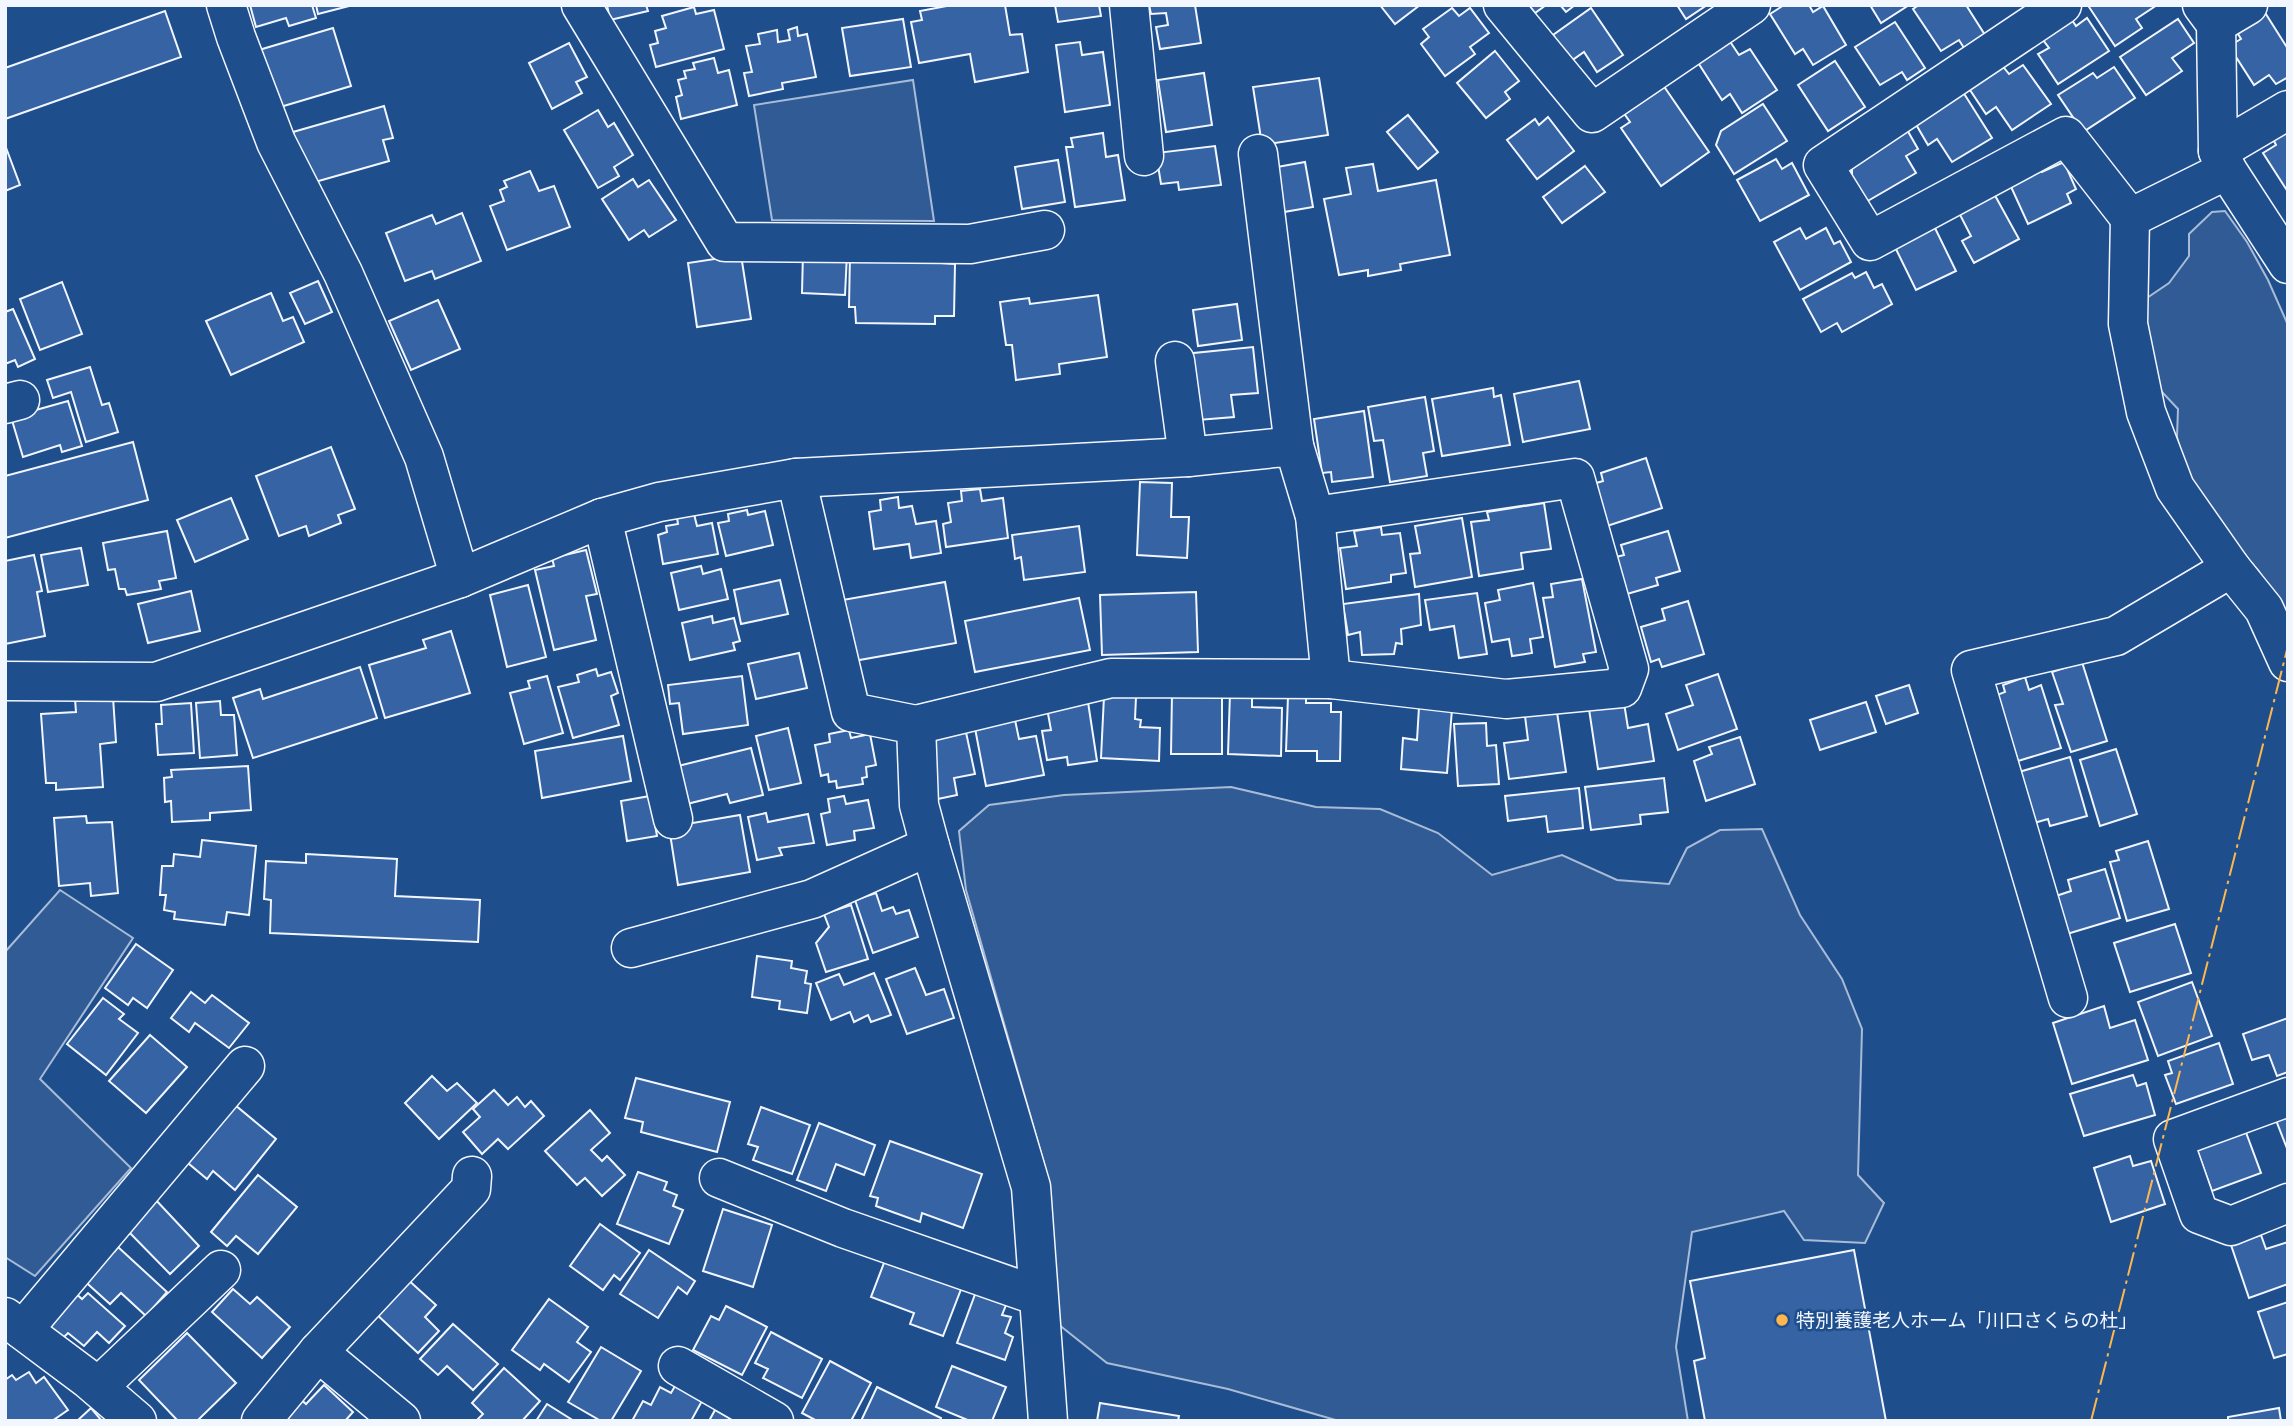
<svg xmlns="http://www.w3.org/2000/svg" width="2293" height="1426" viewBox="0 0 2293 1426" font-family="Inter,'Noto Sans JP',sans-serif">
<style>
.built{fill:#305b95;stroke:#a8bbd7;stroke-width:2}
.building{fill:#3563a3;stroke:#f2f6ff;stroke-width:2}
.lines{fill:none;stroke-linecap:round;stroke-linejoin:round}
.minor-casing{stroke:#f2f6ff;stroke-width:41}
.minor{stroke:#1f4e8c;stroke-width:38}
.power{stroke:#ffb74d;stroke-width:2;stroke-dasharray:24 5 3.5 5;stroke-linecap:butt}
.poi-dot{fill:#ffb74d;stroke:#1f4e8c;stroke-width:2.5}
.labels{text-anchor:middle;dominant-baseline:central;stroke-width:5;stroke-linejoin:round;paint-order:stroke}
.poi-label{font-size:19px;fill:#f2f6ff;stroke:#1f4e8c;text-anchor:start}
</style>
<rect width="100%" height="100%" fill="#1f4e8c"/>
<g class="built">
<polygon points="913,80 934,221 772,220 754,105"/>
<polygon points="2225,211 2247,242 2268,280 2288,325 2288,619 2284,609 2258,570 2227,535 2185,470 2177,437 2178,409 2161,391 2154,371 2144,300 2169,283 2189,256 2189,234 2212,212"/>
<polygon points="1231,787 1316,807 1380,809 1438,833 1492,875 1562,855 1617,880 1669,884 1687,848 1720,830 1762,829 1800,915 1842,979 1862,1029 1858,1175 1884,1203 1865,1243 1804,1240 1784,1211 1692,1232 1676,1347 1688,1421 1339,1421 1228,1389 1107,1363 1058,1324 1047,1174 966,890 959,831 989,805 1064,795"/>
<polygon points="60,890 133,938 40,1079 131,1168 35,1276 5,1257 5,952"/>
</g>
<g class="building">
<polygon points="250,5 312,5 316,18 289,26 286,18 256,27"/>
<polygon points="316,5 353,5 318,14"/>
<polygon points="607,5 646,5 648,11 610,20"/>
<polygon points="952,5 1005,5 1010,35 1022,34 1028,72 975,82 970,54 919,63 911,22 922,20 920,11"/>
<polygon points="1055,5 1099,5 1101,16 1058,22"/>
<polygon points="1149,5 1195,5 1201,43 1160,49 1156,27 1168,25 1166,13 1151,14"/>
<polygon points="1380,5 1420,5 1395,24"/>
<polygon points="1529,5 1546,5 1535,13"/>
<polygon points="1560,5 1575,5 1566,12"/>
<polygon points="1677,5 1707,5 1686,19"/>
<polygon points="1784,5 1809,5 1813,12 1823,6 1846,45 1813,65 1803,49 1795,54 1770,14"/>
<polygon points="1870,5 1909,5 1881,23"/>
<polygon points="1919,5 1966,5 1985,35 1964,48 1959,40 1941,51 1913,9"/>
<polygon points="2091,5 2157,5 2136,19 2142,28 2115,46 2089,7"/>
<polygon points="694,7 696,14 714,10 724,49 656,67 650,45 658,43 655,31 666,28 662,16"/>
<polygon points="1452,8 1459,16 1470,8 1489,33 1470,47 1475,54 1445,76 1421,44 1429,37 1423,29"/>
<polygon points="1591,8 1623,55 1597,72 1584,52 1571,61 1553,35"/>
<polygon points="165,11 181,57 5,119 5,68"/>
<polygon points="2264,11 2288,49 2288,77 2276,84 2269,75 2254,85 2229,46 2241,39 2235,29"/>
<polygon points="2070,17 2076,26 2087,18 2109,51 2058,84 2038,54 2049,48 2040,36"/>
<polygon points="903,19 911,67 850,76 842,28"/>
<polygon points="2178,19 2194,43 2172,58 2182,71 2146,95 2120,57"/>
<polygon points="1895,22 1925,68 1907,80 1902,72 1880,85 1855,47"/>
<polygon points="797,27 798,36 807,34 816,77 782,83 783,89 749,96 744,73 752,72 746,46 760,44 758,34 777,30 778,42 790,40 788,30"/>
<polygon points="333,28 351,86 277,108 259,50"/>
<polygon points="1729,40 1739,55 1750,49 1777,90 1742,113 1730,94 1722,100 1697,61"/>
<polygon points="1080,42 1082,55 1103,52 1110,105 1065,112 1056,45"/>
<polygon points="569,43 587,77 576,82 582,93 552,109 529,63"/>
<polygon points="1495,51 1519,81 1505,92 1510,99 1486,118 1457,83"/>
<polygon points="714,58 718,73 729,70 737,105 681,119 676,97 682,95 678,80 686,78 684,71 695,69 693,63"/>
<polygon points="1835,61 1865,107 1828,131 1798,85"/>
<polygon points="2001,64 2009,74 2023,65 2051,104 2012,130 1996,107 1986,114 1968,87"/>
<polygon points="2114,67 2135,98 2083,132 2058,95 2093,73 2097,78"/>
<polygon points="1204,73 1212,125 1166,132 1158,80"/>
<polygon points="1319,78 1328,135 1262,145 1253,87"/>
<polygon points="1663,85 1709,152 1661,186 1621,128 1630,122 1623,112"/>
<polygon points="1963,92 1992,138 1952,162 1937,139 1928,145 1914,121"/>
<polygon points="1763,104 1787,141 1734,174 1716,145 1721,131"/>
<polygon points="384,106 393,138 383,140 389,161 308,184 293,132"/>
<polygon points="598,110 608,127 614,123 633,155 614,167 619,176 598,188 564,130"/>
<polygon points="1408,115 1438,152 1418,169 1387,132"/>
<polygon points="1548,117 1574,151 1537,179 1507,140 1535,119 1539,125"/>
<polygon points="2288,125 2288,192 2263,153 2276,145 2271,135"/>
<polygon points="1906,128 1918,149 1906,156 1916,173 1866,202 1852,179 1852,160"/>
<polygon points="1103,133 1106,157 1118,155 1125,200 1075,207 1066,147 1073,147 1071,138"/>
<polygon points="5,145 20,185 5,191"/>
<polygon points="1215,146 1221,185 1179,190 1178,182 1161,184 1156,153"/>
<polygon points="1776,159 1782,169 1792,163 1809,195 1760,221 1737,180"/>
<polygon points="1058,160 1065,202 1022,209 1015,167"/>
<polygon points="1305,162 1313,207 1284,212 1277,167"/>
<polygon points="2064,162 2076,189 2067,194 2071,203 2028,224 2007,178 2038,164 2042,172"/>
<polygon points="1373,164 1378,191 1436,180 1450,255 1400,264 1401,270 1368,276 1368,270 1339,275 1324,199 1351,194 1346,168"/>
<polygon points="1585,166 1605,192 1562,223 1543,197"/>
<polygon points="530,171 539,191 554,186 570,227 507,250 490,206 504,201 500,190 507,187 504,181"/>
<polygon points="633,179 638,187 649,180 676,220 649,237 644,230 629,240 602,199"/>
<polygon points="1992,190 2019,239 1974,263 1962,241 1971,236 1957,209"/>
<polygon points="462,213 481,261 435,279 432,271 405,281 386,233 432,215 436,224"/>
<polygon points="1933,224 1956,271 1916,290 1893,243"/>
<polygon points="1800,228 1806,239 1826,228 1834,244 1840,241 1851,262 1800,290 1774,242"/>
<polygon points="803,252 847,254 845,295 802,293"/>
<polygon points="850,253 942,254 942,263 955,264 954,316 935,316 935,324 856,323 855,307 849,307"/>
<polygon points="741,255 751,319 697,327 688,263"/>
<polygon points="1866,272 1874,288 1882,284 1892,304 1842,332 1837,323 1821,332 1803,299 1852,273 1855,278"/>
<polygon points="318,281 332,312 305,324 290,293"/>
<polygon points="62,282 82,334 40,350 20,299"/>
<polygon points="271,293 283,321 293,317 304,342 231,375 206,321"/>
<polygon points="1098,295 1107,357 1059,364 1060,374 1016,380 1012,345 1006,345 1000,302 1029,298 1030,304"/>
<polygon points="438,300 460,349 411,370 389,321"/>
<polygon points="1237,304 1242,340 1198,346 1193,310"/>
<polygon points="13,309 35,359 18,367 15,360 5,364 5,312"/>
<polygon points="1253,347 1258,393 1231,395 1234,417 1198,420 1184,354"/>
<polygon points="90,367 102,405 109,403 118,432 86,442 71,392 53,398 47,380"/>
<polygon points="1579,381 1590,429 1523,442 1514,394"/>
<polygon points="1493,388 1494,397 1501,395 1510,445 1442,456 1432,399"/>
<polygon points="1425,397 1434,451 1423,453 1427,476 1390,482 1383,440 1374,441 1368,407"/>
<polygon points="68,401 82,446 62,452 60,445 23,457 11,417"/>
<polygon points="1364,411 1373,477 1332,482 1331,472 1322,473 1314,419"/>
<polygon points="133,442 148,500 5,538 5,476"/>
<polygon points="331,447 355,509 338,515 341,523 309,536 306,526 279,536 256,476"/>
<polygon points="1646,458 1662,508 1607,526 1593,484 1603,481 1601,473"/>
<polygon points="1140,482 1172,483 1171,517 1189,517 1187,558 1137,555"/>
<polygon points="980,489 982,501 1003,498 1008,538 946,547 943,524 951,522 948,503 962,501 961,491"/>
<polygon points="898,497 899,508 912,506 916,524 936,521 941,553 911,558 909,544 874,549 869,512 881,510 880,500"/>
<polygon points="231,498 248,539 195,562 177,520"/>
<polygon points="1544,503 1551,549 1521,553 1523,569 1479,576 1471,522 1489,520 1487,512"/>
<polygon points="747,510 748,515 765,511 773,545 726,556 718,523 729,521 728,514"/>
<polygon points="694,514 697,526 712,523 718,554 663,564 658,535 667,532 666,526 678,524 677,518"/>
<polygon points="1462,518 1472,577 1415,587 1410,554 1420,553 1415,526"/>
<polygon points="1079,526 1085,572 1024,580 1021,557 1015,559 1012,535"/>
<polygon points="1381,527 1382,535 1400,533 1406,573 1391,575 1391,582 1346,589 1340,548 1357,546 1354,531"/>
<polygon points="167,531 176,578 159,581 161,589 127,595 125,589 119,589 115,569 108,570 103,543"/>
<polygon points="1668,531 1680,571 1656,578 1658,585 1627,594 1616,557 1624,555 1621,545"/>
<polygon points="81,548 88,585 48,592 41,555"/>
<polygon points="586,550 597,594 586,596 596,640 554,650 535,570 554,566 552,558"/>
<polygon points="34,555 42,591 37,592 45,636 5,644 5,561"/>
<polygon points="701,566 703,574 721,569 728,599 679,610 671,573"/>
<polygon points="1582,579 1596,652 1583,654 1585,662 1555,667 1543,598 1553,597 1551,584"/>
<polygon points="780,580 788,614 741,624 734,590"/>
<polygon points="945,582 956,643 848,662 837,601"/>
<polygon points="1533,583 1543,637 1530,639 1532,653 1512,656 1509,639 1492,642 1485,603 1500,600 1498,590"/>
<polygon points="528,585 546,657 507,667 490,595"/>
<polygon points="191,591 200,631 148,643 138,604"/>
<polygon points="1196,592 1198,652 1102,655 1100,595"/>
<polygon points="1477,593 1487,654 1459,658 1454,626 1430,630 1425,600"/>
<polygon points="1419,594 1421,625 1401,629 1402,644 1396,643 1394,654 1362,655 1360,632 1348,635 1343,604"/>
<polygon points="1079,598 1090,650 975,672 965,621"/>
<polygon points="1688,601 1704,654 1662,667 1659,659 1651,662 1641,627 1665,620 1662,609"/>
<polygon points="712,616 713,623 734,618 740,641 733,643 735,650 690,660 682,623"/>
<polygon points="451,631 470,693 385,718 369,665 426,648 423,640"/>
<polygon points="799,653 807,688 756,699 748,664"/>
<polygon points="2082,662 2107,741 2071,752 2055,705 2063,704 2052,672"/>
<polygon points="360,667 377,718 253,758 233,698 260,689 263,699"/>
<polygon points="596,669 598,676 611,672 618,693 611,696 619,725 573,738 558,687 579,682 577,675"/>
<polygon points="1718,674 1737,729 1678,750 1666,714 1693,705 1686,685"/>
<polygon points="547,676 563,733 524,744 510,693 530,688 528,681"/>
<polygon points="742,676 748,725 683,734 679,703 670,704 668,685"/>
<polygon points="2025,677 2029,690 2041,685 2061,748 2018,761 1997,695 2005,692 2003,685"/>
<polygon points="1909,685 1918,713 1886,724 1876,696"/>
<polygon points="1172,693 1222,693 1222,754 1171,754"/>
<polygon points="1230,693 1252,694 1252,707 1282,708 1281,756 1228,754"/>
<polygon points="1104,696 1136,697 1135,719 1141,720 1140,727 1160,728 1159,761 1101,758"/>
<polygon points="1288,696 1306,697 1306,703 1331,703 1331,712 1341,712 1340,761 1317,761 1317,751 1286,751"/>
<polygon points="113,697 116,742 100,744 103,787 56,790 56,783 46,783 41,714 76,712 75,699"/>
<polygon points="220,701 221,715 234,715 237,755 200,758 196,703"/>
<polygon points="1088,702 1097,761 1068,765 1067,757 1047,760 1042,731 1051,730 1047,708"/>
<polygon points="1866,702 1876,732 1820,750 1810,720"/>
<polygon points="191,703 194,753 158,755 156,724 162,724 161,705"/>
<polygon points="1624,703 1628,728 1648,724 1654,761 1598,769 1589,709"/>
<polygon points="1419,707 1452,709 1447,773 1401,769 1403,738 1417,740"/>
<polygon points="1557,712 1566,772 1509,779 1504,743 1528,740 1525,716"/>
<polygon points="1014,715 1019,739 1036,736 1044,775 986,786 974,723"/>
<polygon points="964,723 975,774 954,778 957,795 933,800 932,740"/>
<polygon points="1486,723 1487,746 1496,745 1499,784 1458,786 1454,724"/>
<polygon points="788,728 801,783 769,790 756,736"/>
<polygon points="849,730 851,738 870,734 876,765 866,767 867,777 862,778 863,784 837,788 836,781 829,782 828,774 821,776 815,745 830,742 829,734"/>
<polygon points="623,736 631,781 542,798 535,751"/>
<polygon points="1740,737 1755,784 1706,801 1694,761 1712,754 1709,747"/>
<polygon points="751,748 763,795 730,803 727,794 687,804 678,766"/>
<polygon points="2116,749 2137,814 2100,826 2080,760"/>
<polygon points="2070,757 2087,816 2050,826 2048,819 2034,823 2019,772"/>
<polygon points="248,766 251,810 210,813 210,820 172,822 171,801 165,802 164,778 172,777 171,770"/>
<polygon points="1664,778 1668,812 1640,815 1641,824 1591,830 1585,787"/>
<polygon points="1579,788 1583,828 1548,832 1546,816 1508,821 1505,796"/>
<polygon points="650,796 657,836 627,841 621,801"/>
<polygon points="844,796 846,804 868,800 874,828 854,831 855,840 827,845 821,814 830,812 828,799"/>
<polygon points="766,813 768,822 808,814 814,843 779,848 782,855 757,860 748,817"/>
<polygon points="740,815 750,872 678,885 669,827"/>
<polygon points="86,816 87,823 112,822 118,893 91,896 90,883 59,886 54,818"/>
<polygon points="202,840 256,846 249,915 227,912 225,925 174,919 175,912 164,910 166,895 160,895 162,866 173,866 174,854 200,857"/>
<polygon points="2148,841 2169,909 2127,921 2110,862 2119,860 2116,851"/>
<polygon points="306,854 397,859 395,896 480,900 478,942 270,933 271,900 264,899 266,861 306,863"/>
<polygon points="2105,869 2120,918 2067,934 2056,896 2071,891 2068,880"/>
<polygon points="876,893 882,911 893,907 896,914 909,910 918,937 873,953 855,900"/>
<polygon points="851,905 868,959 826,972 816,943 829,927 824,914"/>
<polygon points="2175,924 2191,973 2130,992 2114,943"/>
<polygon points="136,944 173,970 147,1008 133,998 128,1005 105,988"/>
<polygon points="757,956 792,961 791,968 807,971 805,983 811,984 807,1013 779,1009 780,1001 752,997"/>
<polygon points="915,968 926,995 944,989 954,1018 907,1034 886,979"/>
<polygon points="874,973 891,1015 871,1022 868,1015 854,1022 850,1012 831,1020 816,983 839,974 844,985"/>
<polygon points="2192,982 2212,1036 2158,1056 2138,1002"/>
<polygon points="191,992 205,1003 212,995 249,1023 229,1048 195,1023 189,1032 171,1018"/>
<polygon points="103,998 124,1014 119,1019 138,1033 106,1075 67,1044"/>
<polygon points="2104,1006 2110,1028 2135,1020 2148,1060 2072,1084 2053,1023"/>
<polygon points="2288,1018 2288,1072 2277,1076 2269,1055 2252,1060 2243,1034"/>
<polygon points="150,1035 187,1067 146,1113 109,1081"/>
<polygon points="2219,1043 2233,1084 2176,1104 2165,1075 2172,1073 2168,1061"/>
<polygon points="2133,1075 2137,1086 2146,1083 2155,1115 2084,1136 2070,1094"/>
<polygon points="432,1076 447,1091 457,1083 477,1103 439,1139 405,1103"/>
<polygon points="636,1078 730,1102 717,1152 641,1132 643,1122 625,1118"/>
<polygon points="494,1090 508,1105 517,1097 525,1107 531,1101 544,1116 508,1149 498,1139 482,1154 463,1132 480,1117 473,1109"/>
<polygon points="229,1100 276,1139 235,1190 213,1171 207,1179 182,1158"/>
<polygon points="761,1107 810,1125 792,1174 753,1160 758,1147 748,1144"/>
<polygon points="590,1110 610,1133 591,1150 602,1161 607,1156 625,1175 602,1196 585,1178 577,1185 545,1151"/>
<polygon points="2288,1110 2288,1151 2274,1115"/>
<polygon points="819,1123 875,1145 864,1175 836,1164 826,1191 797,1180"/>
<polygon points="2244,1127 2261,1173 2212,1191 2195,1144"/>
<polygon points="890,1141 982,1174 963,1228 922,1213 920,1222 876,1206 878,1198 870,1196"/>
<polygon points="2130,1156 2133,1166 2151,1161 2165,1204 2111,1222 2094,1168"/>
<polygon points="638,1172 667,1182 664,1190 677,1195 673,1206 683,1210 669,1244 617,1224"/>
<polygon points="258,1175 297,1207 258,1254 236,1236 227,1246 211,1232"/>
<polygon points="154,1198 199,1246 170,1274 124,1227"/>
<polygon points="723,1209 772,1225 753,1287 703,1271"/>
<polygon points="600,1224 640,1253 620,1280 614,1275 603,1290 570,1266"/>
<polygon points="2261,1235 2266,1249 2288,1242 2288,1284 2249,1298 2231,1245"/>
<polygon points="109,1246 115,1251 118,1247 167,1292 146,1316 121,1293 110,1304 80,1277"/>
<polygon points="649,1250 695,1281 687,1294 678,1287 658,1318 620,1294"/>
<polygon points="1854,1250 1886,1421 1705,1421 1694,1361 1705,1358 1690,1281"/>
<polygon points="887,1255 963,1284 943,1336 910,1324 914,1313 871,1297"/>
<polygon points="406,1278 436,1305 425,1317 439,1331 418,1353 374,1312"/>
<polygon points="233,1289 250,1304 257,1297 290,1327 262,1358 212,1312"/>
<polygon points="977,1289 1008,1300 1002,1315 1011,1317 1005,1333 1013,1337 1005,1360 957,1343"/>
<polygon points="72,1290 82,1299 88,1293 125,1326 109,1343 97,1332 84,1346 68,1333 61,1340 46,1327"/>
<polygon points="549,1299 588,1327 577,1342 591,1352 569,1382 544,1364 540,1370 512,1350"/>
<polygon points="2288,1302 2288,1354 2274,1358 2258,1312"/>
<polygon points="726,1306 767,1327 742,1375 693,1350 711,1316 719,1320"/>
<polygon points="453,1324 498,1364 473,1390 447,1366 438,1375 420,1359"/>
<polygon points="771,1332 822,1359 802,1398 763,1378 768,1369 755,1363"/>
<polygon points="187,1333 236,1383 197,1421 178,1421 139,1380"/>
<polygon points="601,1347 641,1371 611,1421 601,1421 568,1402"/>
<polygon points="830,1361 871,1383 851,1421 817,1421 802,1413"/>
<polygon points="952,1366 1006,1387 992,1421 970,1421 936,1407"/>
<polygon points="504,1368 540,1401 522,1421 476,1421 483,1414 472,1403"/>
<polygon points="29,1372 36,1383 44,1377 68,1410 52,1421 5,1421 5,1380 12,1375 16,1380"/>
<polygon points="324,1385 353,1412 345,1421 273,1421 297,1396 306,1404"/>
<polygon points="675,1386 702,1401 691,1421 632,1421 643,1401 651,1405 660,1387 671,1393"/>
<polygon points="877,1387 941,1418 940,1421 861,1421"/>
<polygon points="1100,1403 1179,1416 1178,1421 1097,1421"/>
<polygon points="547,1404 574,1421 536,1421"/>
<polygon points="91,1408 102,1421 77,1421"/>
<polygon points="2279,1408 2281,1421 2228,1421 2228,1417"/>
<polygon points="715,1410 734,1421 709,1421"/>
</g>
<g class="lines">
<g class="minor-casing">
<g id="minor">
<polyline points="226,5 236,37 276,142 343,273 424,457 460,578"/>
<polyline points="581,5 725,242 970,244 1045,230"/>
<polyline points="1129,5 1144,156"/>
<polyline points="1503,5 1592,113 1751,5"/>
<polyline points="2062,5 1823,165 1870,241 2066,136 2130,218"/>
<polyline points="2202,5 2216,24 2218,151 2227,170"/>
<polyline points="2216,24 2248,5"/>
<polyline points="2218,151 2288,110"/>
<polyline points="1258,154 1294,446"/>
<polyline points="2288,264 2227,170 2130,218 2128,324 2146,412 2175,488 2231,568 2264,609 2288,662"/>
<polyline points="1175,361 1188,457"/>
<polyline points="5,404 20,400"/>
<polyline points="796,478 851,712 916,725 919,805 930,846 1031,1187 1048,1421"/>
<polyline points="602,518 673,819"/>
<polyline points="5,681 156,682 460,578 602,518 659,502 796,478 1188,457 1294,446 1315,516 1331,679"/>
<polyline points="916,725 1111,678 1331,679 1506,699 1622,688 1629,669 1575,478 1315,516"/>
<polyline points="631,948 812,899 930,846"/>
<polyline points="2068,998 1971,670 2116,636 2231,568"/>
<polyline points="2288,1097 2173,1139 2199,1214 2231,1226 2288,1203"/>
<polyline points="719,1178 843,1228 1038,1296"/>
<polyline points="5,1317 88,1379 137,1421"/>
<polyline points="23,1330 245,1066"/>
<polyline points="318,1352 401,1421"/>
<polyline points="678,1366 774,1421"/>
<polyline points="98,1387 221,1270"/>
<polyline points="261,1421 318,1352 471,1189 472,1176"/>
</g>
</g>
<use href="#minor" class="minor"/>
<polyline class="power" points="2091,1421 2288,646"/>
</g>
<circle class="poi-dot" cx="1782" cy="1320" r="7"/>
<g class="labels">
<g class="poi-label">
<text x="1796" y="1320">特別養護老人ホーム「川口さくらの杜」</text>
</g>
</g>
<rect width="2293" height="1426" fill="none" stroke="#f2f6ff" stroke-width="14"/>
</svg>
